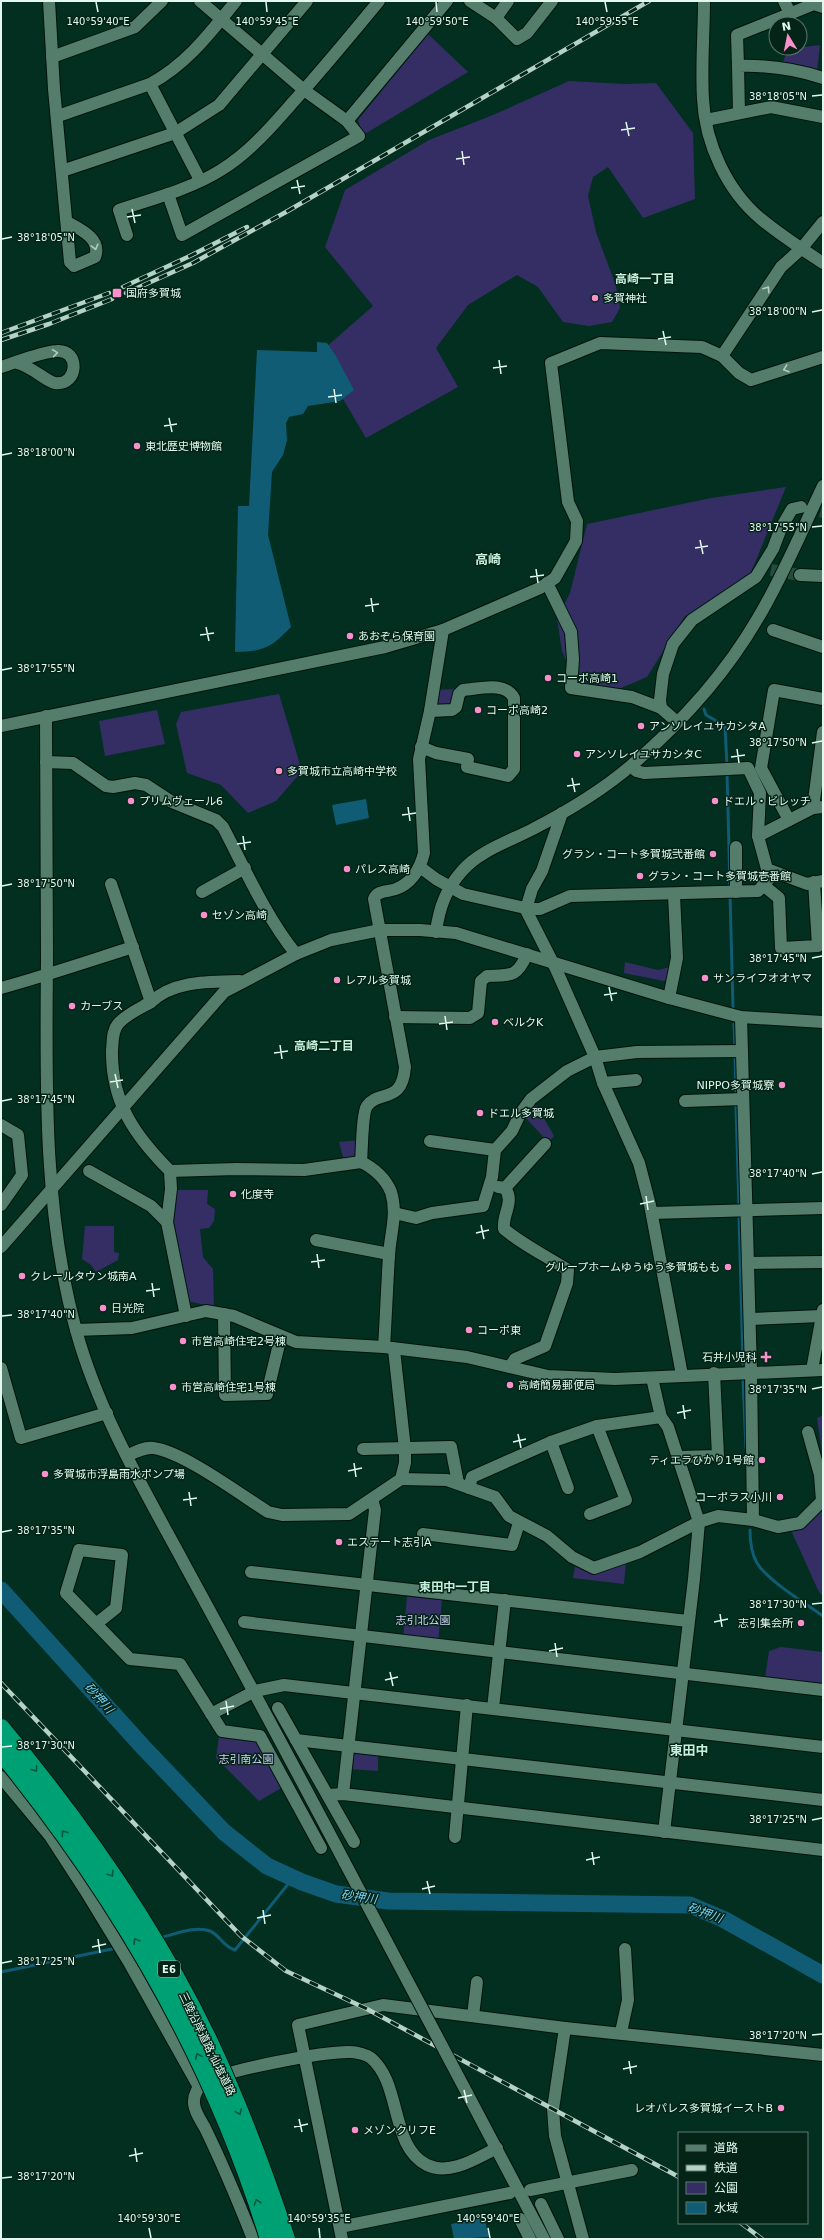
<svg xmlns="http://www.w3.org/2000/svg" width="824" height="2240" viewBox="0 0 824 2240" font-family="'DejaVu Sans','Noto Sans JP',sans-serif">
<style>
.green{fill:#342e64}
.water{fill:#0f5c74}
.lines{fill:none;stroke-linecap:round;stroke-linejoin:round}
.stream{stroke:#0f5c74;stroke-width:3}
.river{stroke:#0f5c74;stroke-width:17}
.minor-tunnel{stroke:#244d3f;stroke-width:12;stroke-dasharray:12 6;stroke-linecap:butt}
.minor-casing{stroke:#01140c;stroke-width:14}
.minor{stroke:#547d6b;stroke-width:12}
.rail-casing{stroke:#b6d1c6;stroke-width:4.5}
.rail{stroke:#042418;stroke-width:3;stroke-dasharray:9;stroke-linecap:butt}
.minor-bridge-casing{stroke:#01140c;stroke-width:14;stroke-linecap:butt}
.highway-bridge-casing{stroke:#01140c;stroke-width:20;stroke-linecap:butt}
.minor-bridge{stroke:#547d6b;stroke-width:12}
.highway-bridge{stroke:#00a075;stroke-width:18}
.oneway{stroke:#b1cec1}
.oneway2{stroke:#02563d}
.ticks{fill:none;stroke:#e3f9ef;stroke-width:1.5}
.poi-dot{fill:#f890cb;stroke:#042418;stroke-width:1.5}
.labels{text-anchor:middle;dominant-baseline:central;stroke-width:3;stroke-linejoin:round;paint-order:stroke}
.shield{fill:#042418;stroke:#a0b9ae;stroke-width:1}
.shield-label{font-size:10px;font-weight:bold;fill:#e3f9ef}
.poi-label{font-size:11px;fill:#e3f9ef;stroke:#042418;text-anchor:start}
.park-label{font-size:11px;fill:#d0d0f5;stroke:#042418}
.street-label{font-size:11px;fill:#e3f9ef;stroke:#042418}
.neighbourhood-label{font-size:12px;font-weight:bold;fill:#c4f1dc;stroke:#042418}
.water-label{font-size:12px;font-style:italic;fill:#75d3f8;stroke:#042418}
.quarter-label{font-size:13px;font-weight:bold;fill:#c4f1dc;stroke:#042418}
.ticks-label{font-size:10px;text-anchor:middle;fill:#e3f9ef;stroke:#042418;stroke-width:3;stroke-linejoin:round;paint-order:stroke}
</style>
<rect width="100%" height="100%" fill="#022f20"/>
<g class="green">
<polygon points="428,34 468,72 363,135 358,120"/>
<polygon points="820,45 817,71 782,64 788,49"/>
<polygon points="569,81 625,84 656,83 693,133 695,199 643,218 608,167 593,177 588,196 596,232 616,286 620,308 612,322 589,326 563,322 538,287 517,275 468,305 436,348 458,387 366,438 317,355 373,306 325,247 345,190 429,140 493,115"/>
<polygon points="786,487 743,592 685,616 647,677 600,697 578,689 562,651 557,619 570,593 587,524 711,498"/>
<polygon points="456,689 454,704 435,707 436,690"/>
<polygon points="279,694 302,771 276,801 248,813 221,785 187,773 176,724 181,712"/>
<polygon points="157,710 165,744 105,756 99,721"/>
<polygon points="625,962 658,970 670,967 670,978 664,981 624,973"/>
<polygon points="532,1105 537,1106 554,1136 548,1142 524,1116"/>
<polygon points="360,1140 358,1159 344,1161 339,1142"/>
<polygon points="174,1190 208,1190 207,1204 215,1209 214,1221 209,1228 200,1229 203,1257 213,1269 214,1307 188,1301 169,1221"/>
<polygon points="85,1226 114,1226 114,1252 119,1253 118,1260 96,1272 91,1265 82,1259"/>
<polygon points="823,1415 823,1460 817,1418"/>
<polygon points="823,1489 823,1597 818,1590 790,1528"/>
<polygon points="626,1562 624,1584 573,1578 575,1566 593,1573"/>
<polygon points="407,1596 442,1599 438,1644 403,1640"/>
<polygon points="781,1647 823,1652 823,1686 765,1678 769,1651"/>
<polygon points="219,1736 258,1741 283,1787 259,1801 216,1758"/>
<polygon points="355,1751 378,1753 378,1771 348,1769 352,1753"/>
</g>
<g class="water">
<path d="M317 342 327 343 336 356 354 390 340 401 308 406 303 414 289 417 286 423 287 440 283 455 272 472 268 535 291 627C272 647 263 652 235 652L238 506H249L257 350 317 352Z"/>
<polygon points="366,799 369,818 336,825 332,805"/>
<polygon points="484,2217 489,2237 454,2239 451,2224"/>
</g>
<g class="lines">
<g class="stream">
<polyline points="704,709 706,715 725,726 727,766"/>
<polyline points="727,772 730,888"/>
<polyline points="730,894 733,1007"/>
<polyline points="734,1024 735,1048"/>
<polyline points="735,1053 736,1092"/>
<polyline points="736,1107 739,1208"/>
<polyline points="739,1214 743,1364"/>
<polyline points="743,1380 746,1448"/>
<path d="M750 1530C750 1541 751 1553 757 1563 768 1581 805 1603 823 1616"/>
<path d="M159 1938C173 1935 196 1925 210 1931 220 1935 223 1947 235 1950L293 1878"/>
<polyline points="1,1972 112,1949"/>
</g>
<polyline class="river" points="1,1590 143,1747 224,1832 267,1866 302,1882 336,1894 388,1901 690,1905 723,1919 823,1975"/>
<g class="minor-tunnel">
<polyline points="803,507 823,512"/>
<polyline points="771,570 800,575"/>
</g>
<g class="minor-casing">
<g id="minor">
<path d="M49 1 54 89 70 262 74 266 95 257C102 239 80 229 67 222"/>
<polyline points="470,1 496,18 517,39 527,33 552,1"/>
<path d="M704 1C704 33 701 66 703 99 705 143 727 191 761 219 780 235 802 249 823 263"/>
<polyline points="784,1 790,13"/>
<polyline points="496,18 508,1"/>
<polyline points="52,57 135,27 162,1"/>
<polyline points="738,66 737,35 814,4 823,7"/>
<polyline points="150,84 200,180"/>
<path d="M739 113 738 66C767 65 795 69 823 78"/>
<path d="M58 116 150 84C187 64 210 33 236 1"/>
<polyline points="706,120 771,107 823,117"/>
<polyline points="347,121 447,1"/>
<polyline points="62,171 175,133 219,105 307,1"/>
<polyline points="168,194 182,235 359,136 347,121 304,90 200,1"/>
<path d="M127 235 119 210C152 199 191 189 221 170 250 152 272 126 294 101 323 69 351 35 379 1"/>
<polyline points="722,356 781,267 801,249 823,222"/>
<path d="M1 367C17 362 41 352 57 351 80 349 79 386 55 383 47 382 31 366 17 363"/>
<polyline points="800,575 823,576"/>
<polyline points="547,583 571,632 573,659 571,688 632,697 661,708 677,722"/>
<polyline points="773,630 823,647"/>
<polyline points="661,708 660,700 663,674 673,644 692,620 756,577 773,549 781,528 792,509 801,507"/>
<path d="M46 716C46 797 47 879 47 960 46 1083 43 1210 76 1330 99 1414 145 1491 186 1567 240 1666 293 1764 345 1863"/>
<polyline points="1,726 385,647 443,630 540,588 555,578 576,541 577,521 568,502 551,363 600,343 702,347 722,356 739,373 751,380 823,357"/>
<path d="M421 747 436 753 468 759 467 767 508 776 514 769V698C505 681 479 689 463 690L459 694 456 707 452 710 430 711"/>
<path d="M46 762 73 763 106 786 113 787 135 783 146 785 172 802 216 820 223 827C244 867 267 919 296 954"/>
<polyline points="633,764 636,771 644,773 748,768 760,793 758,836"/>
<polyline points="823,807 813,808 758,836 767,869 807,884 823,881"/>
<polyline points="813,808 823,732"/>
<polyline points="562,813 542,871 532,889 526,909 540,909 570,896 758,891 774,873"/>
<polyline points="789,820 761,768 774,690 823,699"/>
<polyline points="736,847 736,892"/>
<polyline points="420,867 436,879 463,894 525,908 556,969 595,1057 603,1083 639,1163 650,1205 682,1375"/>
<path d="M111 884 151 1002C174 980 210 982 240 981"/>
<polyline points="763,885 779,898 781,948 818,946 814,882"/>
<polyline points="202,892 245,868"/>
<path d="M436 932C439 908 446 889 462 871 479 851 510 841 533 829 568 811 603 790 633 764 681 723 726 673 758 618 783 576 802 530 823 486"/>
<path d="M1 988C45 976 89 961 133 947"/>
<polyline points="669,998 677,958 674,895"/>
<path d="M151 1002C141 1008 126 1014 118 1024 112 1031 113 1041 112 1050 111 1102 135 1136 170 1171L236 1169 304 1170 361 1162"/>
<path d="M395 1017 470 1018 478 1013 481 981 487 976C510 975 517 978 527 954"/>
<polyline points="741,1017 751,1372 753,1520"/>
<polyline points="603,1083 636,1080"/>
<polyline points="685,1101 743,1099"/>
<polyline points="1,1125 18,1135 22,1175 1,1205"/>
<polyline points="430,1141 495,1150"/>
<polyline points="89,1171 151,1206 167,1222"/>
<polyline points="170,1171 171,1189 167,1222 186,1316"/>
<polyline points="498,1187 505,1188 545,1144"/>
<path d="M505 1188C515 1202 502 1214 504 1229 523 1245 546 1256 568 1270L567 1283 545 1346 515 1359 510 1367"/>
<polyline points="394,1213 416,1218 432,1213 483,1206 492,1177 495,1150 512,1131 520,1114 531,1099 567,1071 595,1057 637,1052 742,1051"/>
<polyline points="652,1213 823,1208"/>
<polyline points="316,1240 389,1254"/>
<polyline points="1,1247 224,992 296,954 331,940 380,930 420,930 456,933 669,998 741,1017 823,1022"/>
<polyline points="748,1263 823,1262"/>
<polyline points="224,1314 225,1395 267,1394 281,1336"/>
<polyline points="750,1319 821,1316"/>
<polyline points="76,1330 132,1328 206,1311 234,1316 296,1342 384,1347 467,1357 548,1376 615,1379 823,1370"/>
<path d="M384 1347C386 1317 387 1286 389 1256 390 1234 398 1214 391 1192 386 1179 374 1168 361 1162 362 1152 362 1113 367 1106 379 1089 402 1105 405 1067L374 899C377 890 388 892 396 889 412 883 420 869 424 853L419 759 430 711 443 630"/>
<polyline points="1,1368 21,1438 107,1413"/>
<polyline points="812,1370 823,1310"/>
<polyline points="652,1378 661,1417 668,1427 699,1522 694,1579 664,1832"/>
<polyline points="551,1442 568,1488"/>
<polyline points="363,1449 451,1447 458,1483"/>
<path d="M127 1456C135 1452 144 1447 153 1448 182 1451 241 1495 268 1512L282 1515 349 1514 401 1479 405 1463V1449L394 1350"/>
<polyline points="678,1457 718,1456 714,1373"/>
<polyline points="401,1479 447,1480 495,1497 509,1516 547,1536 572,1557 594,1568 640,1552 699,1522 718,1516 753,1520 778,1527 800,1523 822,1501 820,1475 808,1432"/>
<polyline points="469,1488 472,1477 551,1442 597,1426 661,1417"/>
<polyline points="590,1514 626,1500 597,1426"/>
<polyline points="423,1534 512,1545 519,1523"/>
<polyline points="251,1572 688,1621"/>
<polyline points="244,1622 823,1690"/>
<polyline points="96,1624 116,1608 122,1555 79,1550 66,1593 130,1659 180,1664 222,1731 260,1736 321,1848"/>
<polyline points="278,1708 354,1842"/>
<polyline points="493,1708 505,1600"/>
<polyline points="211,1714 255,1691 284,1685 823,1747"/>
<polyline points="296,1740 823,1800"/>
<polyline points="1,1777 50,1836 85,1890 130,1964 199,2087"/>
<polyline points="343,1794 375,1510 372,1499"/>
<polyline points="328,1795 343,1794 823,1850"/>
<polyline points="455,1837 467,1705"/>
<polyline points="473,2016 477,1982"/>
<polyline points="565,2028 553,2109 555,2136 583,2239"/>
<polyline points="621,2032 628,2000 625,1949"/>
<polyline points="467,2093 544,2239"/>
<polyline points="530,2190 632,2170"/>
<polyline points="541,2204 558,2239"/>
<polyline points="520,2219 530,2239"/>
<polyline points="340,2227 510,2193"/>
<path d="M253 2239C238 2201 223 2165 205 2128 201 2121 193 2109 194 2101 194 2095 198 2086 204 2083 224 2070 326 2051 351 2052 357 2052 367 2055 371 2058 402 2084 390 2147 427 2165 450 2176 477 2158 497 2148"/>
<polyline points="342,2239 298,2025 383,2005 565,2028 823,2055"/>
</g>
</g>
<use href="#minor" class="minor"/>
<g class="rail-casing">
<g id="rail">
<polyline points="123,287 190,256 247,227"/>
<polyline points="126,293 193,263 286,212 649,1"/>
<polyline points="1,333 109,293"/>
<polyline points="1,340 49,324 112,299"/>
<polyline points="1,1683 241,1936 286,1971 367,2009 679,2177"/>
<polyline points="741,2223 762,2239"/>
</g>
</g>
<use href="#rail" class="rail"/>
<g class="minor-bridge-casing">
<polyline id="minor-bridge" points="345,1863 467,2093"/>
</g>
<g class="highway-bridge-casing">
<g id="highway-bridge">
<path d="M1 1728C81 1824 155 1929 209 2042 239 2106 264 2172 286 2239"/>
<path d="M1 1752C119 1897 214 2059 269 2239"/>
</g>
</g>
<use href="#minor-bridge" class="minor-bridge"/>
<use href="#highway-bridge" class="highway-bridge"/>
</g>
<defs><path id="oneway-chevron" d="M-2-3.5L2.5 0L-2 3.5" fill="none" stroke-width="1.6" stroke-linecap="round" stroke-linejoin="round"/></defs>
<g class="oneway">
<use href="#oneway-chevron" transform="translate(95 247) rotate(75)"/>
<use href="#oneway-chevron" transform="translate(767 289) rotate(-56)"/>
<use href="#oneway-chevron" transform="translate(55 353) rotate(-8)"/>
<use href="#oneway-chevron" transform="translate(786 369) rotate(161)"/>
</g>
<g class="oneway2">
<use href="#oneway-chevron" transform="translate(35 1769) rotate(52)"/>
<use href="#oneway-chevron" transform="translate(64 1833) rotate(-126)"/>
<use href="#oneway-chevron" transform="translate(111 1874) rotate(57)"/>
<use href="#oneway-chevron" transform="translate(136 1941) rotate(-120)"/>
<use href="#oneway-chevron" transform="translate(198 2056) rotate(-114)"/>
<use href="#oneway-chevron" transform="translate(239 2112) rotate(68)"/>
<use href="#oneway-chevron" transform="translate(257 2202) rotate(-109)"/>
</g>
<path class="ticks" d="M96 2 98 12M266 2 267 12M436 2 437 12M605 2 607 12M812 96 822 95M626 122 629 136M621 130 635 128M462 151 464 165M456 159 470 157M297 180 300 194M291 188 305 186M132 209 135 223M127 217 141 215M2 239 12 237M812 312 822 310M663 331 666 345M658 339 671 337M499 360 501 374M493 368 507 366M334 389 336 403M328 397 342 395M169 418 172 432M164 426 177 424M2 455 12 453M812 527 822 526M700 540 703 554M695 548 708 546M536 569 538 583M530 577 544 575M371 598 373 612M365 606 379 604M206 627 209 641M200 635 214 633M2 670 12 668M812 743 822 741M737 749 739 763M731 757 745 755M572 778 575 792M567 786 580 784M408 807 410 821M402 815 416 813M243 836 245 850M237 844 251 842M2 886 12 884M812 958 822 956M609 987 612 1001M604 995 617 993M445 1016 447 1030M439 1024 453 1022M280 1045 282 1059M274 1053 288 1051M115 1074 118 1088M110 1082 123 1080M2 1101 12 1099M812 1174 822 1172M646 1196 648 1210M640 1204 654 1201M481 1225 484 1239M476 1233 489 1230M317 1254 319 1268M311 1262 325 1260M152 1283 154 1297M146 1291 160 1289M2 1316 12 1315M812 1389 822 1387M683 1405 685 1419M677 1413 691 1410M518 1434 521 1448M513 1442 526 1439M354 1463 356 1477M348 1471 362 1468M189 1492 191 1506M183 1500 197 1498M2 1532 12 1530M812 1604 822 1603M720 1614 722 1627M714 1622 728 1619M555 1643 557 1657M549 1651 563 1648M390 1672 393 1686M385 1680 398 1677M226 1701 228 1715M220 1709 234 1706M2 1747 12 1746M812 1820 822 1818M592 1852 594 1865M586 1860 600 1857M427 1881 430 1894M422 1889 435 1886M263 1910 265 1924M257 1918 271 1915M98 1939 100 1953M92 1947 106 1944M2 1963 12 1961M812 2035 822 2034M629 2061 631 2074M623 2069 637 2066M464 2090 467 2103M458 2098 472 2095M299 2119 302 2132M294 2127 308 2124M135 2148 137 2162M129 2156 143 2153M2 2178 12 2177M149 2228 151 2238M319 2228 320 2238M488 2228 490 2238"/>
<g class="poi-dot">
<rect x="112" y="288" width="10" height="10" rx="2"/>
<circle cx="595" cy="298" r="4"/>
<circle cx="137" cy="446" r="4"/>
<circle cx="350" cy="636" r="4"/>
<circle cx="548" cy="678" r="4"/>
<circle cx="478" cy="710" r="4"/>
<circle cx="641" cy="726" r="4"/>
<circle cx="577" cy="754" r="4"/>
<circle cx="279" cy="771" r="4"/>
<circle cx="131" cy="801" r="4"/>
<circle cx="715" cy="801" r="4"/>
<circle cx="713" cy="854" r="4"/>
<circle cx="347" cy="869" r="4"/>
<circle cx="640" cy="876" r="4"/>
<circle cx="204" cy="915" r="4"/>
<circle cx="705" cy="978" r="4"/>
<circle cx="337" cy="980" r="4"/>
<circle cx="72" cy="1006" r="4"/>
<circle cx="495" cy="1022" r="4"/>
<circle cx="782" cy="1085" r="4"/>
<circle cx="480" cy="1113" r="4"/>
<circle cx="233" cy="1194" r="4"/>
<circle cx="728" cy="1267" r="4"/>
<circle cx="22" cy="1276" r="4"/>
<circle cx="103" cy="1308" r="4"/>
<circle cx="469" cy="1330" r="4"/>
<circle cx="183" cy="1341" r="4"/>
<path d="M764 1351h4v4h4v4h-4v4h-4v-4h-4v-4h4z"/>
<circle cx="510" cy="1385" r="4"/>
<circle cx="173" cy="1387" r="4"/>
<circle cx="762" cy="1460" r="4"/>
<circle cx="45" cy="1474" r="4"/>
<circle cx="780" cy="1497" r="4"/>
<circle cx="339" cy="1542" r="4"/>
<circle cx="801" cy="1623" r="4"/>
<circle cx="781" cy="2108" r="4"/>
<circle cx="355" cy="2130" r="4"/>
</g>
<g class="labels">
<rect class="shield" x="158" y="1961" width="22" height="16" rx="3"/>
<g class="shield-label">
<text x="169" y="1969">E6</text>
</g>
<g class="poi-label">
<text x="126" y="293">国府多賀城</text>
<text x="603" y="298">多賀神社</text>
<text x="145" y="446">東北歴史博物館</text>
<text x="358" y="636">あおぞら保育園</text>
<text x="556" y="678">コーポ高崎1</text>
<text x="486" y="710">コーポ高崎2</text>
<text x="649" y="726">アンソレイユサカシタA</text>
<text x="585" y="754">アンソレイユサカシタC</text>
<text x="287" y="771">多賀城市立高崎中学校</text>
<text x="139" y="801">プリムヴェール6</text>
<text x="723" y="801">ドエル・ビレッチ</text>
<text x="705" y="854" text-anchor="end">グラン・コート多賀城弐番館</text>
<text x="355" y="869">パレス高崎</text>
<text x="648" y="876">グラン・コート多賀城壱番館</text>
<text x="212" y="915">セゾン高崎</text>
<text x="713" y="978">サンライフオオヤマ</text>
<text x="345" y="980">レアル多賀城</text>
<text x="80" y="1006">カーブス</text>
<text x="503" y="1022">ベルクK</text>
<text x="774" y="1085" text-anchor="end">NIPPO多賀城寮</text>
<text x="488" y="1113">ドエル多賀城</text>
<text x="241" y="1194">化度寺</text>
<text x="720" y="1267" text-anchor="end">グループホームゆうゆう多賀城もも</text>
<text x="30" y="1276">クレールタウン城南A</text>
<text x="111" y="1308">日光院</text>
<text x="477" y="1330">コーポ東</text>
<text x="191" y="1341">市営高崎住宅2号棟</text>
<text x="757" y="1357" text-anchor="end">石井小児科</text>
<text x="518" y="1385">高崎簡易郵便局</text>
<text x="181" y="1387">市営高崎住宅1号棟</text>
<text x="754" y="1460" text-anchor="end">ティエラひかり1号館</text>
<text x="53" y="1474">多賀城市浮島雨水ポンプ場</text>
<text x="772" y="1497" text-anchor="end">コーポラス小川</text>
<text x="347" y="1542">エステート志引A</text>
<text x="793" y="1623" text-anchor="end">志引集会所</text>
<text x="773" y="2108" text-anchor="end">レオパレス多賀城イーストB</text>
<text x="363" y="2130">メゾンクリフE</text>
</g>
<g class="park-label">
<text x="423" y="1620">志引北公園</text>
<text x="246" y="1759">志引南公園</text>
</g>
<g class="street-label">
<text transform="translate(207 2044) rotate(64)">三陸沿岸道路;仙塩道路</text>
</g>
<g class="neighbourhood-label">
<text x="645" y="279">高崎一丁目</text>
<text x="324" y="1046">高崎二丁目</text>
<text x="455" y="1587">東田中一丁目</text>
</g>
<g class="water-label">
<text transform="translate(99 1698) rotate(48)">砂押川</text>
<text transform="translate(359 1897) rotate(8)">砂押川</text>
<text transform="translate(705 1913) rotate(20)">砂押川</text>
</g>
<g class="quarter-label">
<text x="488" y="559">高崎</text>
<text x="689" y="1750">東田中</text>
</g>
</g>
<g class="ticks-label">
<text x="437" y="25">140°59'50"E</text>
<text x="607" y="25">140°59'55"E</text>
<text x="98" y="25">140°59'40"E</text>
<text x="267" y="25">140°59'45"E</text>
<text x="778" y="100">38°18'05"N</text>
<text x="46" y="241">38°18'05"N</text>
<text x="778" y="315">38°18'00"N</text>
<text x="46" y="456">38°18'00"N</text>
<text x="778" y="531">38°17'55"N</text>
<text x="46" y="672">38°17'55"N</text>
<text x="778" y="746">38°17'50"N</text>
<text x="46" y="887">38°17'50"N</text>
<text x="778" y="962">38°17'45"N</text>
<text x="46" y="1103">38°17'45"N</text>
<text x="778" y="1177">38°17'40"N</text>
<text x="46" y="1318">38°17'40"N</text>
<text x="778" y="1393">38°17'35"N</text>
<text x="46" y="1534">38°17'35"N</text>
<text x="778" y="1608">38°17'30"N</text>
<text x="46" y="1749">38°17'30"N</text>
<text x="778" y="1823">38°17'25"N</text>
<text x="46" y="1965">38°17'25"N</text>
<text x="778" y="2039">38°17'20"N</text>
<text x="46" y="2180">38°17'20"N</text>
<text x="149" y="2222">140°59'30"E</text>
<text x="319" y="2222">140°59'35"E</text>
<text x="488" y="2222">140°59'40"E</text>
</g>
<rect width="824" height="2240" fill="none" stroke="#e3f9ef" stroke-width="4"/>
<rect x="678" y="2132" width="130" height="92" fill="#042418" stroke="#5d796e"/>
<rect x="686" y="2145" width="20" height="6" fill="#547d6b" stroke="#5d796e"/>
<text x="714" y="2152" font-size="12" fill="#e3f9ef">道路</text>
<rect x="686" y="2165" width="20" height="6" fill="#b6d1c6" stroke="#5d796e"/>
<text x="714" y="2172" font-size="12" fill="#e3f9ef">鉄道</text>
<rect x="686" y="2182" width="20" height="12" fill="#342e64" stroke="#5d796e"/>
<text x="714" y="2192" font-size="12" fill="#e3f9ef">公園</text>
<rect x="686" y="2202" width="20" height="12" fill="#0f5c74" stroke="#5d796e"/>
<text x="714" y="2212" font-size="12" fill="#e3f9ef">水域</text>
<g transform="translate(788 36) rotate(350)"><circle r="19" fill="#042418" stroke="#5d796e"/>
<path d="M0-3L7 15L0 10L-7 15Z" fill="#f890cb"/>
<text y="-6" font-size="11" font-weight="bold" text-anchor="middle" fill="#e3f9ef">N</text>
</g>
</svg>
